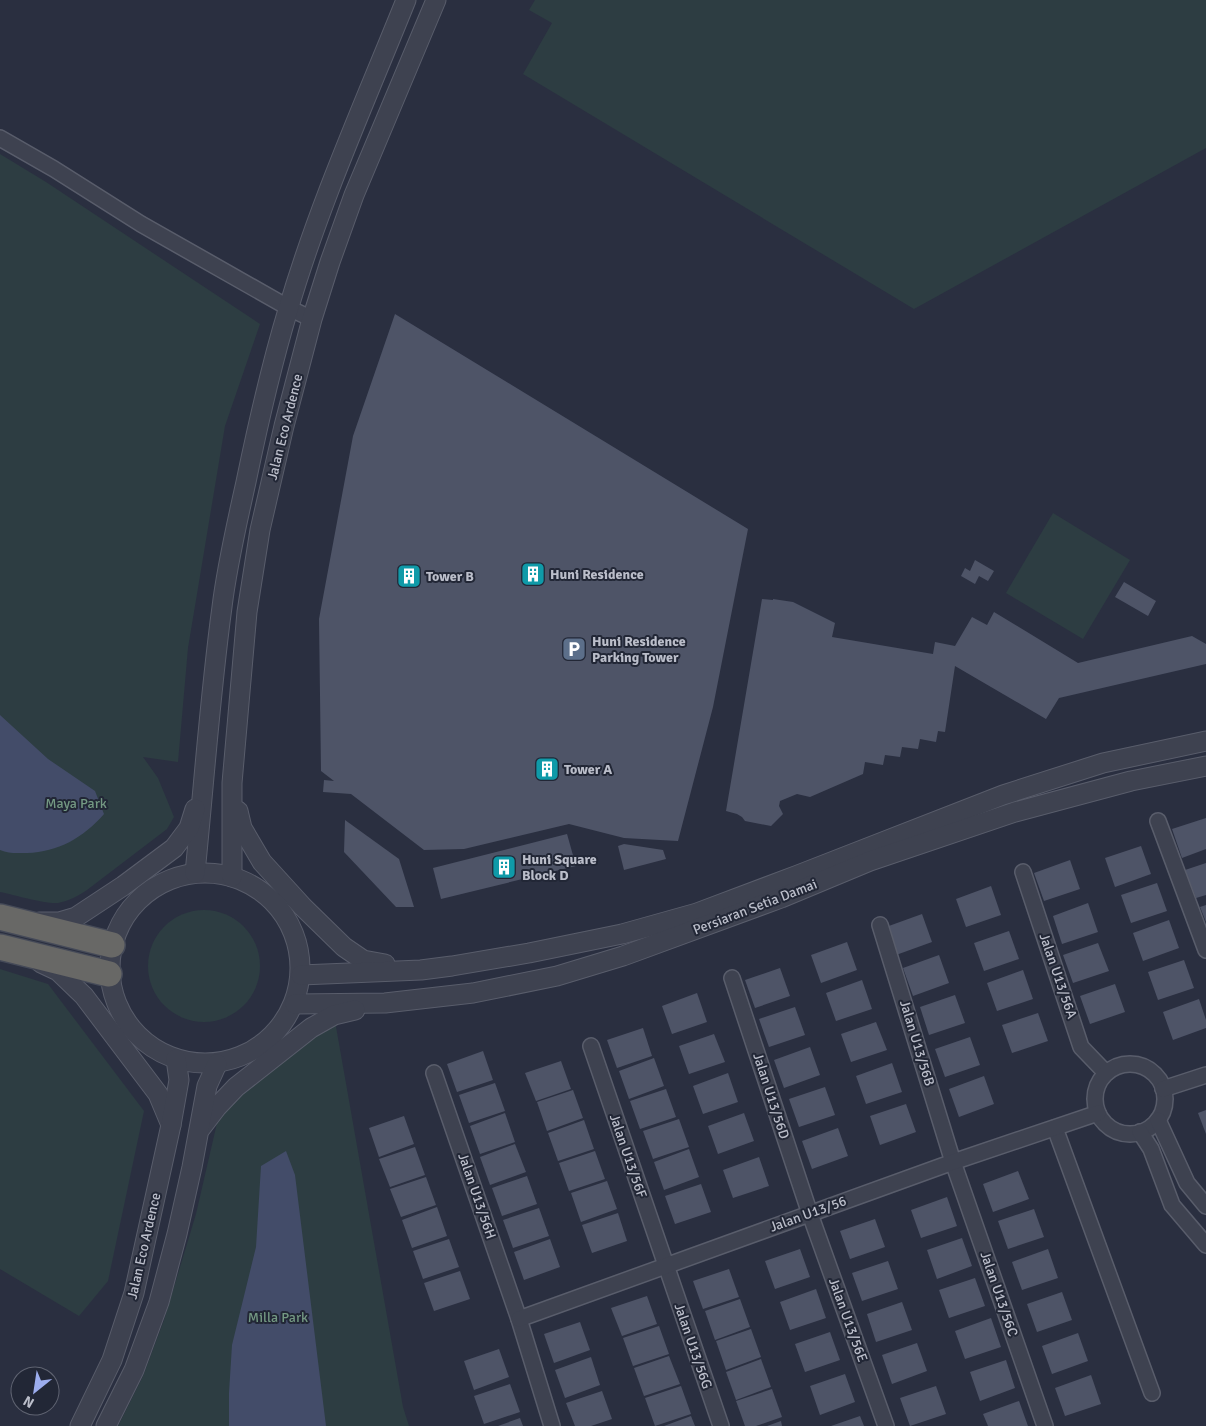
<svg xmlns="http://www.w3.org/2000/svg" width="1206" height="1426" viewBox="0 0 1206 1426" font-family="Signika,sans-serif">
<style>
.green{fill:#2d3d42}
.water{fill:#434c69}
.building{fill:#4e5467}
.lines{fill:none;stroke-linecap:round;stroke-linejoin:round}
.minor-casing{stroke:#595d6b;stroke-width:18}
.tertiary-casing{stroke:#595d6b;stroke-width:21}
.trunk-casing{stroke:#454a58;stroke-width:28}
.minor{stroke:#3e4250;stroke-width:15}
.tertiary{stroke:#3e4250;stroke-width:19}
.trunk{stroke:#686866;stroke-width:25}
.labels{text-anchor:middle;dominant-baseline:central;stroke-width:4;stroke-linejoin:round;paint-order:stroke}
.street-label{font-size:14px;fill:#bbbeca;stroke:#222736}
.poi-label{font-size:14px;font-weight:bold;fill:#bbbeca;stroke:#222736;text-anchor:start}
.park-label{font-size:14px;fill:#749983;stroke:#222736}
</style>
<rect width="100%" height="100%" fill="#2a2f40"/>
<g class="green">
<polygon points="535,0 1206,0 1206,148 914,309 523,74 552,23 529,10"/>
<path d="M0 154 46 182 260 324 225 426 188 648 178 762 143 757 158 778 174 817 167 829 87 890C78 896 69 901 58 903 44 904 15 895 0 892Z"/>
<polygon points="1053,513 1130,560 1083,639 1006,593"/>
<circle cx="204" cy="966" r="56"/>
<polygon points="0,969 48,984 144,1111 108,1281 79,1316 0,1269"/>
<polygon points="335,1021 403,1407 409,1426 118,1426 143,1376 164,1320 196,1214 217,1123 226,1107"/>
</g>
<g class="water">
<path d="M0 715 48 759 95 791 104 814C83 838 58 852 27 853 17 853 9 854 0 850Z"/>
<polygon points="286,1151 295,1175 326,1426 229,1426 229,1393 232,1345 256,1247 261,1166"/>
</g>
<g class="building">
<polygon points="395,314 748,529 713,707 678,841 624,838 569,824 464,849 424,850 351,794 323,792 324,780 334,781 321,771 319,619 353,436"/>
<polygon points="975,560 994,571 988,581 979,576 975,584 961,576 965,568 970,571"/>
<polygon points="1124,582 1156,601 1148,616 1115,597"/>
<polygon points="762,599 773,600 773,599 793,602 835,623 832,637 933,654 935,642 955,646 972,617 987,625 994,612 1078,663 1192,636 1206,644 1206,664 1059,698 1046,719 955,666 945,732 938,731 936,742 920,739 918,749 902,747 900,757 885,755 883,765 865,762 863,774 810,797 797,794 780,801 779,806 783,814 771,826 745,821 742,817 737,814 726,811"/>
<polygon points="1206,818 1206,849 1182,858 1172,829"/>
<polygon points="345,820 399,859 414,907 396,907 344,852"/>
<polygon points="567,834 576,866 441,899 433,868"/>
<polygon points="624,844 663,850 666,859 624,870 618,846"/>
<polygon points="1141,846 1151,874 1115,887 1105,858"/>
<polygon points="1070,860 1080,889 1044,901 1034,873"/>
<polygon points="1206,863 1206,895 1196,898 1185,870"/>
<polygon points="1157,883 1167,911 1131,923 1121,895"/>
<polygon points="991,886 1001,915 966,927 956,899"/>
<polygon points="1088,903 1098,932 1062,944 1053,916"/>
<polygon points="1206,905 1206,922 1200,907"/>
<polygon points="922,914 932,942 896,955 886,927"/>
<polygon points="1169,920 1179,948 1143,961 1133,933"/>
<polygon points="1009,931 1019,959 984,971 974,943"/>
<polygon points="847,942 857,970 821,983 811,955"/>
<polygon points="1098,943 1109,971 1073,983 1063,955"/>
<polygon points="939,955 949,983 913,996 903,968"/>
<polygon points="1184,960 1194,988 1158,1000 1148,972"/>
<polygon points="780,968 790,996 755,1008 745,980"/>
<polygon points="1023,970 1033,999 997,1011 987,983"/>
<polygon points="862,980 872,1009 836,1021 826,993"/>
<polygon points="1115,984 1125,1012 1090,1024 1080,996"/>
<polygon points="697,993 707,1022 672,1034 662,1006"/>
<polygon points="955,995 965,1023 929,1035 920,1007"/>
<polygon points="1199,999 1206,1020 1206,1028 1173,1040 1163,1012"/>
<polygon points="795,1007 805,1035 769,1047 759,1019"/>
<polygon points="1038,1013 1048,1041 1012,1053 1002,1025"/>
<polygon points="876,1022 887,1050 851,1062 841,1034"/>
<polygon points="643,1028 652,1056 617,1068 607,1040"/>
<polygon points="714,1034 725,1062 689,1074 679,1046"/>
<polygon points="970,1037 980,1065 945,1077 935,1049"/>
<polygon points="810,1047 820,1075 784,1088 774,1060"/>
<polygon points="483,1051 493,1080 457,1092 447,1064"/>
<polygon points="654,1058 664,1086 629,1099 619,1071"/>
<polygon points="561,1061 571,1089 536,1101 525,1073"/>
<polygon points="892,1063 902,1092 866,1104 856,1076"/>
<polygon points="728,1073 738,1102 703,1114 693,1086"/>
<polygon points="984,1076 994,1104 959,1117 949,1089"/>
<polygon points="495,1083 505,1111 469,1123 459,1095"/>
<polygon points="825,1087 835,1115 799,1127 789,1099"/>
<polygon points="666,1089 676,1117 640,1129 630,1101"/>
<polygon points="573,1090 583,1118 547,1131 537,1102"/>
<polygon points="906,1104 916,1132 880,1145 870,1116"/>
<polygon points="1206,1110 1206,1134 1198,1113"/>
<polygon points="505,1113 515,1142 480,1154 470,1126"/>
<polygon points="744,1113 754,1141 718,1154 708,1126"/>
<polygon points="404,1116 414,1144 379,1157 369,1128"/>
<polygon points="679,1119 689,1147 653,1159 643,1131"/>
<polygon points="584,1120 594,1149 558,1161 548,1133"/>
<polygon points="838,1128 848,1156 812,1169 802,1141"/>
<polygon points="515,1144 526,1172 490,1185 480,1157"/>
<polygon points="415,1147 425,1175 390,1187 379,1159"/>
<polygon points="689,1149 699,1177 664,1190 654,1162"/>
<polygon points="595,1151 605,1179 569,1191 559,1163"/>
<polygon points="759,1157 769,1186 733,1198 723,1170"/>
<polygon points="1018,1171 1029,1199 993,1212 983,1184"/>
<polygon points="527,1176 537,1204 502,1216 492,1188"/>
<polygon points="426,1177 436,1205 401,1217 390,1189"/>
<polygon points="607,1181 617,1209 581,1222 571,1193"/>
<polygon points="701,1184 711,1212 675,1224 665,1196"/>
<polygon points="947,1197 957,1226 921,1238 911,1210"/>
<polygon points="437,1207 447,1236 412,1248 402,1220"/>
<polygon points="539,1208 549,1236 513,1248 503,1220"/>
<polygon points="1034,1209 1044,1237 1008,1249 998,1221"/>
<polygon points="618,1213 627,1241 592,1253 582,1225"/>
<polygon points="875,1219 885,1247 850,1259 840,1231"/>
<polygon points="962,1238 972,1266 937,1279 927,1250"/>
<polygon points="449,1239 459,1267 423,1279 413,1251"/>
<polygon points="550,1239 560,1267 524,1280 514,1252"/>
<polygon points="800,1249 810,1277 775,1289 765,1261"/>
<polygon points="1048,1249 1058,1278 1022,1290 1012,1262"/>
<polygon points="888,1261 898,1289 862,1301 852,1273"/>
<polygon points="729,1269 739,1297 703,1309 693,1281"/>
<polygon points="460,1271 470,1299 434,1311 424,1283"/>
<polygon points="975,1278 985,1306 949,1318 939,1290"/>
<polygon points="816,1289 826,1318 790,1330 780,1302"/>
<polygon points="1062,1292 1072,1320 1037,1332 1027,1304"/>
<polygon points="647,1296 657,1324 622,1336 611,1308"/>
<polygon points="740,1299 750,1327 715,1340 705,1311"/>
<polygon points="902,1302 912,1330 876,1342 867,1314"/>
<polygon points="991,1318 1001,1347 965,1359 955,1331"/>
<polygon points="580,1322 590,1350 554,1363 544,1334"/>
<polygon points="659,1326 669,1354 633,1366 623,1338"/>
<polygon points="751,1329 761,1357 726,1370 716,1341"/>
<polygon points="830,1332 840,1360 805,1372 795,1344"/>
<polygon points="1078,1333 1088,1361 1052,1374 1042,1346"/>
<polygon points="917,1343 927,1371 892,1384 882,1355"/>
<polygon points="499,1349 509,1377 474,1390 464,1361"/>
<polygon points="669,1356 680,1384 644,1396 634,1368"/>
<polygon points="591,1357 600,1385 565,1398 555,1370"/>
<polygon points="761,1359 771,1387 736,1400 726,1372"/>
<polygon points="1006,1360 1015,1388 980,1401 970,1372"/>
<polygon points="845,1374 855,1402 820,1415 810,1386"/>
<polygon points="1091,1375 1101,1404 1065,1416 1055,1388"/>
<polygon points="510,1384 520,1412 484,1424 474,1396"/>
<polygon points="681,1386 691,1414 655,1426 645,1398"/>
<polygon points="936,1386 946,1414 910,1426 900,1398"/>
<polygon points="772,1389 782,1417 756,1426 745,1426 736,1401"/>
<polygon points="602,1391 612,1419 591,1426 575,1426 566,1403"/>
<polygon points="1019,1401 1028,1426 988,1426 983,1414"/>
<polygon points="691,1416 695,1426 664,1426"/>
<polygon points="860,1416 864,1426 831,1426"/>
<polygon points="520,1418 523,1426 498,1426"/>
<polygon points="781,1421 782,1426 767,1426"/>
</g>
<g class="lines">
<g class="minor-casing">
<g id="minor">
<polyline points="0,138 54,169 141,224 289,308 312,319"/>
<polyline points="1158,821 1206,950"/>
<polyline points="1023,872 1081,1047 1106,1073"/>
<polyline points="880,925 953,1162 1045,1426"/>
<polyline points="732,978 810,1214 886,1426"/>
<polyline points="591,1046 721,1426"/>
<circle cx="1130" cy="1099" r="35"/>
<polyline points="434,1073 519,1319 552,1426"/>
<polyline points="1163,1089 1206,1075"/>
<polyline points="1158,1120 1187,1183 1206,1206"/>
<polyline points="1055,1128 1152,1393"/>
<polyline points="1140,1132 1151,1149 1172,1205 1206,1245"/>
<polyline points="519,1319 953,1162 1098,1113"/>
</g>
</g>
<g class="tertiary-casing">
<g id="tertiary">
<polyline points="238,811 242,828 262,862 303,907 344,947 363,960 385,964"/>
<circle cx="205" cy="968" r="95"/>
<path d="M195 873C204 784 210 695 222 607 227 565 237 523 246 482 258 424 271 366 288 310 319 204 365 102 406 0"/>
<polyline points="232,877 232,783 247,612 260,530 284,426 312,319 330,262 354,195 436,0"/>
<polyline points="39,922 59,922 76,917 123,886 174,848 189,828 195,809"/>
<polyline points="41,963 58,971 84,996 158,1094 171,1125"/>
<polyline points="301,975 421,970 452,966 529,953 622,934 697,913 798,875 1003,795 1103,763 1206,741"/>
<polyline points="295,1004 385,1003 473,993 557,976 623,956 781,898 870,861 1015,812 1131,781 1206,766"/>
<polyline points="201,1128 217,1107 236,1087 311,1028 334,1015 355,1010"/>
<polyline points="80,1426 112,1360 134,1293 171,1125 179,1080 176,1059"/>
<polyline points="106,1426 134,1370 159,1302 177,1234 192,1167 207,1086 217,1064"/>
</g>
</g>
<g class="trunk-casing">
<g id="trunk">
<polyline points="0,917 112,945"/>
<polyline points="0,947 109,974"/>
</g>
</g>
<use href="#minor" class="minor"/>
<use href="#tertiary" class="tertiary"/>
<use href="#trunk" class="trunk"/>
</g>
<defs>
<g id="building-square" transform="scale(1.25)"><rect x="-9" y="-9" width="18" height="18" rx="4" fill="#0f9aa8" stroke="#222736"/><path d="M-4-6H4V6H1V3H-1V6H-4ZM-2.5-4.3h1.7v1.8h-1.7ZM.8-4.3h1.7v1.8H.8ZM-2.5-1h1.7V.8h-1.7ZM.8-1h1.7V.8H.8Z" fill="#fff"/></g>
<g id="parking-square" transform="scale(1.25)"><rect x="-9" y="-9" width="18" height="18" rx="4" fill="#5c6f8a" stroke="#222736"/><path d="M-3.5-5.5H1a3.5 3.5 0 0 1 0 7H-1V5.5H-3.5ZM-1-3.4V-.6H.8a1.4 1.4 0 0 0 0-2.8Z" fill="#fff"/></g>
</defs>
<g fill-rule="evenodd">
<use href="#building-square" x="533" y="574"/>
<use href="#building-square" x="409" y="576"/>
<use href="#parking-square" x="574" y="649"/>
<use href="#building-square" x="547" y="769"/>
<use href="#building-square" x="504" y="867"/>
</g>
<g class="labels">
<g class="street-label">
<text transform="translate(285 427) rotate(-76)">Jalan Eco Ardence</text>
<text transform="translate(755 907) rotate(-21)">Persiaran Setia Damai</text>
<text transform="translate(1058 976) rotate(71)">Jalan U13/56A</text>
<text transform="translate(917 1043) rotate(73)">Jalan U13/56B</text>
<text transform="translate(771 1096) rotate(72)">Jalan U13/56D</text>
<text transform="translate(628 1156) rotate(71)">Jalan U13/56F</text>
<text transform="translate(477 1196) rotate(71)">Jalan U13/56H</text>
<text transform="translate(808 1214) rotate(-20)">Jalan U13/56</text>
<text transform="translate(144 1246) rotate(-77)">Jalan Eco Ardence</text>
<text transform="translate(999 1294) rotate(71)">Jalan U13/56C</text>
<text transform="translate(848 1320) rotate(70)">Jalan U13/56E</text>
<text transform="translate(693 1346) rotate(71)">Jalan U13/56G</text>
</g>
<g class="poi-label">
<text x="550" y="574">Huni Residence</text>
<text x="426" y="576">Tower B</text>
<text x="592" y="641">Huni Residence<tspan x="592" dy="16">Parking Tower</tspan></text>
<text x="564" y="769">Tower A</text>
<text x="522" y="859">Huni Square<tspan x="522" dy="16">Block D</tspan></text>
</g>
<g class="park-label">
<text x="76" y="803">Maya Park</text>
<text x="278" y="1317">Milla Park</text>
</g>
</g>
<g transform="translate(35 1391) rotate(210)"><circle r="24" fill="#222736" stroke="#5f6371"/>
<path d="M0-4L9 19L0 12L-9 19Z" fill="#9cadee"/>
<text y="-8" font-size="14" font-weight="bold" text-anchor="middle" fill="#bbbeca">N</text>
</g>
</svg>
